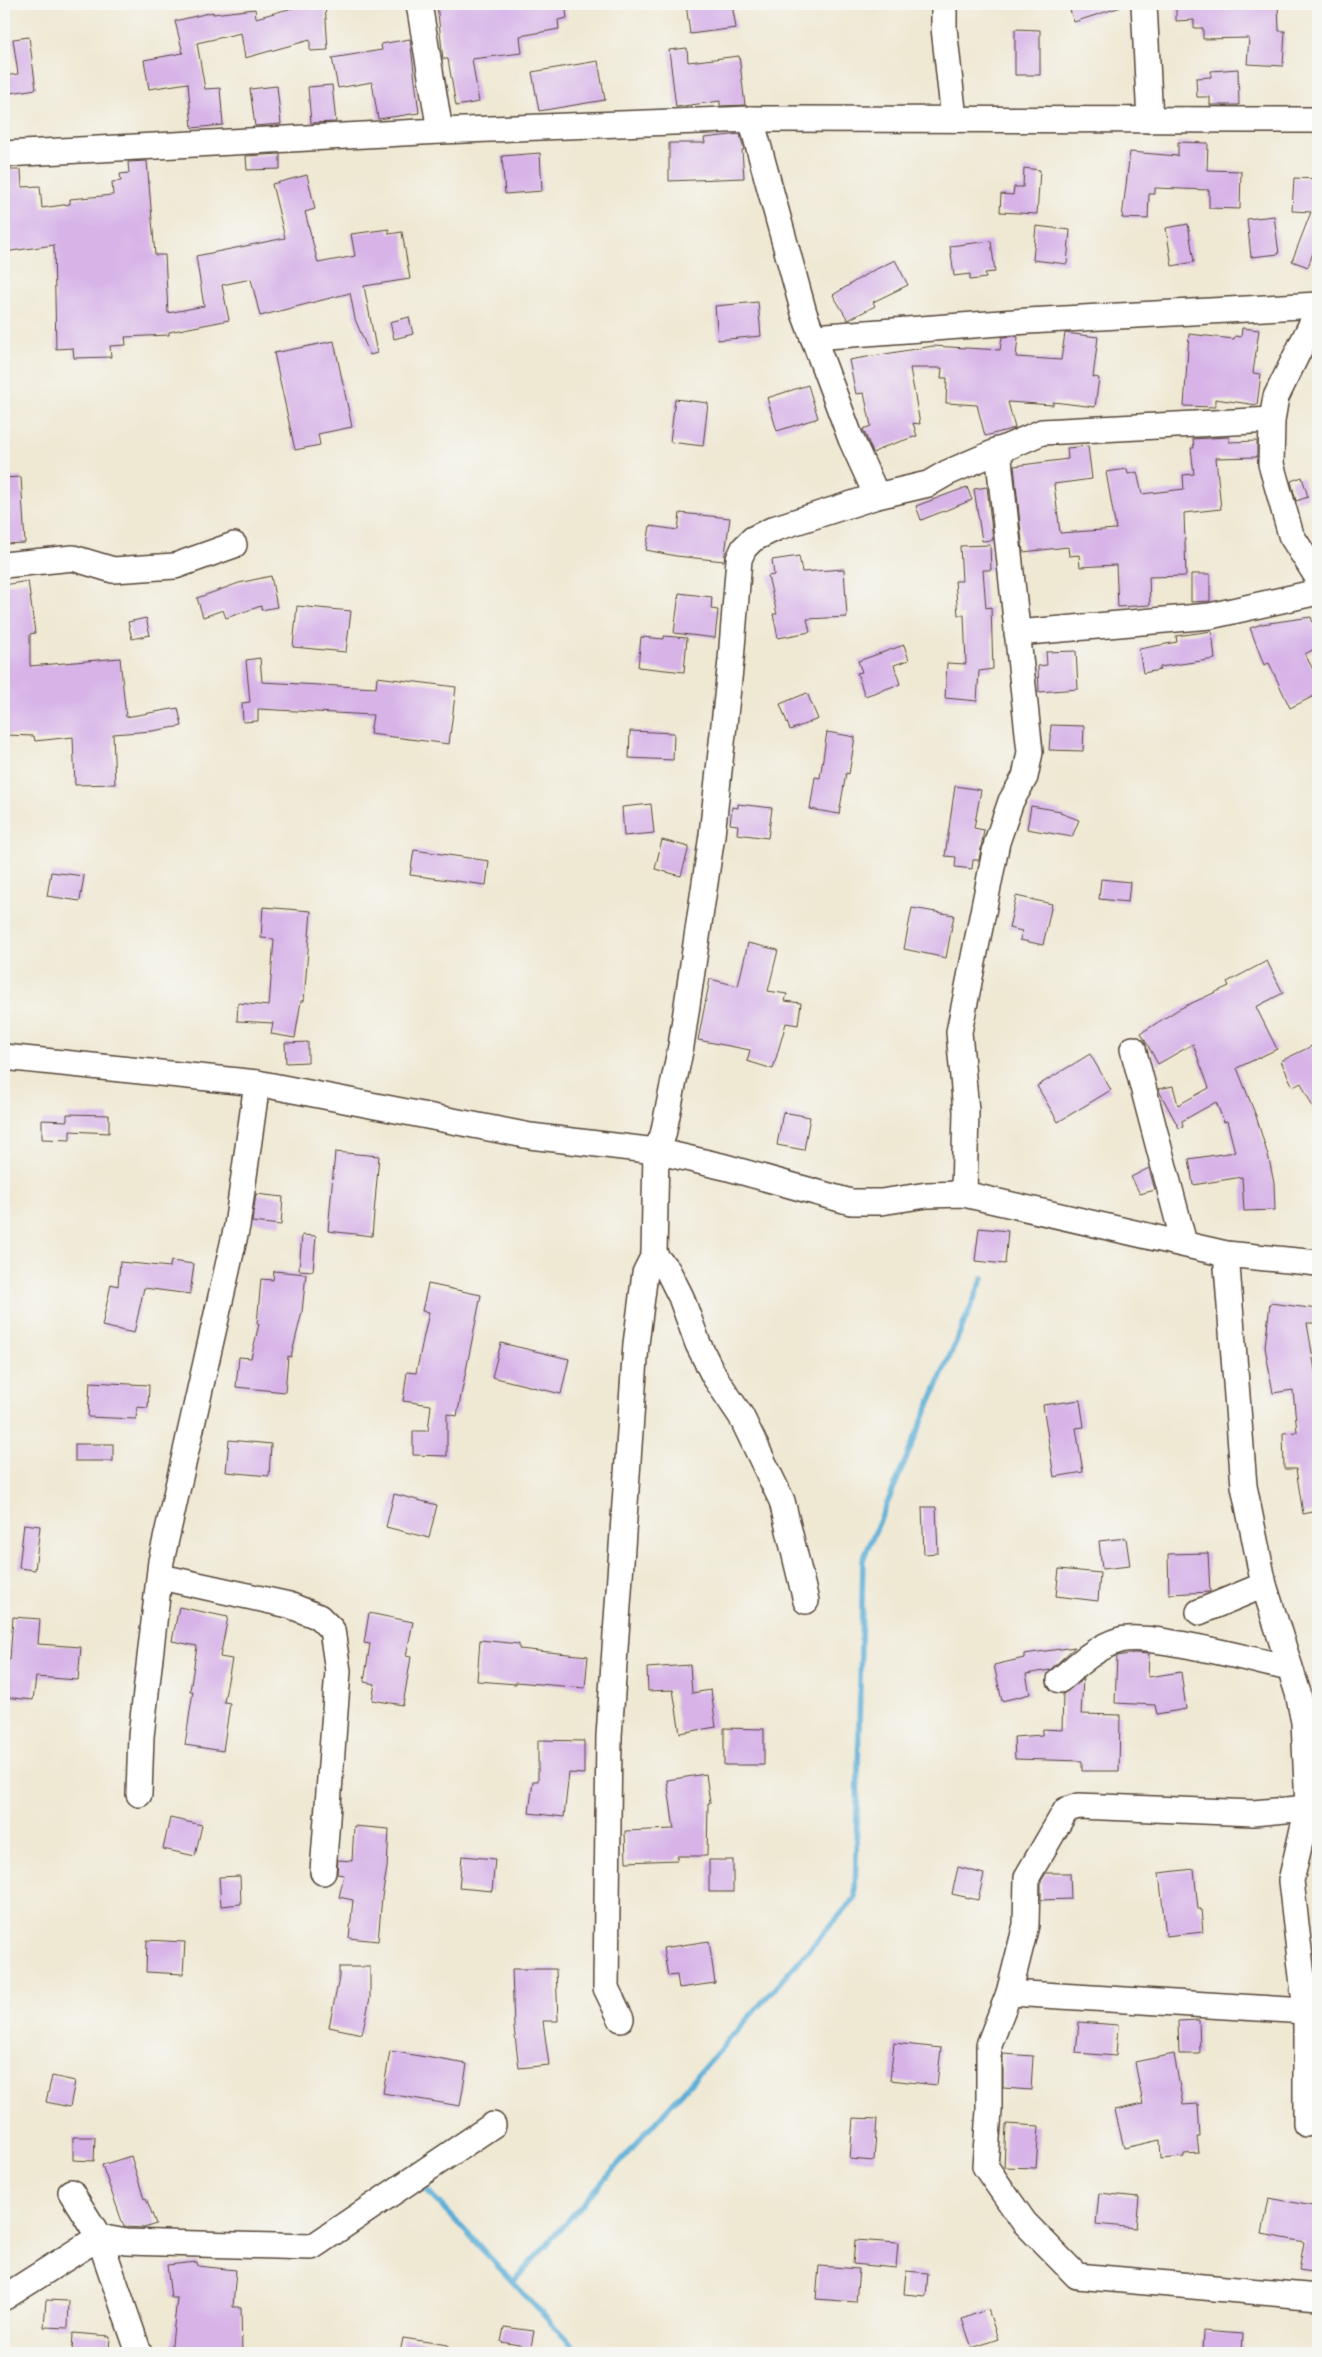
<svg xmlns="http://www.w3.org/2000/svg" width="1322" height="2357" viewBox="0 0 1322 2357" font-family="'EB Garamond',serif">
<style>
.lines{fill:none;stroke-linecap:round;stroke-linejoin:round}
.stream{stroke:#5baed6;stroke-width:5.5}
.building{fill:#d7b3e8}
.minor-casing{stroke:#564639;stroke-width:28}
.minor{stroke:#fff;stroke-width:25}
</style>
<rect width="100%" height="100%" fill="#f6f6f2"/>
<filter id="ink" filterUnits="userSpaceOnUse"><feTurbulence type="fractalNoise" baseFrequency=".02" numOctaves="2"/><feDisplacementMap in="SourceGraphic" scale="10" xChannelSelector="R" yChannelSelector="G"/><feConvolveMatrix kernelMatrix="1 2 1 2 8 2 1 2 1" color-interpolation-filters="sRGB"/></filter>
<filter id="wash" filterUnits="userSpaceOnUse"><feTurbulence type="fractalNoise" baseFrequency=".0096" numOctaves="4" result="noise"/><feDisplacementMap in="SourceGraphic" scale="20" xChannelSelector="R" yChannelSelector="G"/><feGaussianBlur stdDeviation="1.12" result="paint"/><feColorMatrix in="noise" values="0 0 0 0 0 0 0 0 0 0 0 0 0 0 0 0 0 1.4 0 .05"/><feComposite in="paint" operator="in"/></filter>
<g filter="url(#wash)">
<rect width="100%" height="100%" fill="#efe8d3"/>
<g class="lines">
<g class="stream">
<polyline points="426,2189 579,2353"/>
<polyline points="513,2282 855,1898 863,1560 983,1278"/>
</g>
</g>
<g id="blocks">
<g class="building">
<polygon points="296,4 325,4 328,50 310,51 310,40 245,58 241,33 197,43 205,89 220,88 223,125 192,128 188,83 149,89 144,60 183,53 175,21 213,12 213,14 255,9 256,18 296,7"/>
<polygon points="437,4 565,4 567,18 558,20 559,29 520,36 522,53 472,59 479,102 456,106 448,59 443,59"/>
<polygon points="686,4 732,4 736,28 690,34"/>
<polygon points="1068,4 1120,4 1121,7 1074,22"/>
<polygon points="1176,4 1278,4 1279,31 1285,31 1283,66 1247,64 1249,38 1203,39 1203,28 1194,28 1194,20 1176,21"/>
<polygon points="1015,29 1040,30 1040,75 1015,75"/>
<polygon points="29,37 36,89 4,94 4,76 18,74 13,39"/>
<polygon points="410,39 419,113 378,119 372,82 338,88 332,58 382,50 381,44"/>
<polygon points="687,48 688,62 739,56 745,105 720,106 720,101 676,107 669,50"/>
<polygon points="598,61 605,100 539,111 532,72"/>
<polygon points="1238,69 1239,105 1210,105 1210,97 1197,97 1196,78 1211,77 1211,71"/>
<polygon points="332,85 336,122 311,123 308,87"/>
<polygon points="277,86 281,124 255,126 250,89"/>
<polygon points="740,134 744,150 742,150 744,178 669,181 669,143 705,143 704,138"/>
<polygon points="1178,142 1208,143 1207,170 1241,171 1240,209 1209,208 1209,190 1155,188 1155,194 1149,194 1148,219 1122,218 1130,152 1178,156"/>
<polygon points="540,153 542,191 505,194 502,156"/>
<polygon points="280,154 280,169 247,170 246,156"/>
<polygon points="147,161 155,255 165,255 168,313 204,306 196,256 285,238 272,184 307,175 315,209 305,212 318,263 355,256 351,234 389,229 389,234 402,232 410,279 364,286 377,353 370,355 355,319 350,293 260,316 251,279 222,285 229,320 169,332 169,335 125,337 126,345 110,346 111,357 74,358 73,348 56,349 54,245 4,252 4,170 21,170 22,187 40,186 42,208 70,204 70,199 113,195 112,182 121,181 120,174 129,173 128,162"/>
<polygon points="1024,168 1040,170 1037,214 1000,212 1001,194 1013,195 1014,187 1023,187"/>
<polygon points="1294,178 1318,179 1318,239 1308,267 1292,261 1311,212 1292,211"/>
<polygon points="1274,216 1279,254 1251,257 1247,219"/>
<polygon points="1188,224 1194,262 1172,266 1166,228"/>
<polygon points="1036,226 1070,230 1067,264 1033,260"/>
<polygon points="991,241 995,272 985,273 986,278 970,280 970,274 954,276 950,246"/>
<polygon points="895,260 908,285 873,302 875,306 848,320 833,295 868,273"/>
<polygon points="758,302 761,336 718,340 715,306"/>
<polygon points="409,317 413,334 394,339 390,322"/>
<polygon points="1242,328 1259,330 1253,373 1261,374 1257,405 1215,399 1215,407 1184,406 1189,334 1234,339 1235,336 1241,337"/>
<polygon points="1065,333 1098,337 1093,377 1099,378 1095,407 1053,402 1053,405 1008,402 1015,428 985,436 977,405 946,403 947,378 941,378 942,368 910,368 920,424 913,423 917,436 884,447 873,453 863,429 871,426 864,393 856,394 849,360 933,346 1000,350 1002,337 1014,336 1018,337 1016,357 1061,360"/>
<polygon points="334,341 352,427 318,434 320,445 295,450 274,353"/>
<polygon points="808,385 818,418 777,431 767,398"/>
<polygon points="675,399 708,403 703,446 670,442"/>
<polygon points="1229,437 1229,442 1257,441 1257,457 1216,458 1221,509 1184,513 1186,576 1149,577 1150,605 1118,607 1116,565 1080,567 1079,555 1069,556 1068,547 1023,552 1014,466 1068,459 1067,448 1088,446 1092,479 1054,484 1060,533 1116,529 1106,472 1127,469 1128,474 1137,472 1142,494 1184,489 1183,475 1194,474 1191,448 1194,448 1193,439"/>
<polygon points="21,477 25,543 4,544 4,478"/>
<polygon points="1302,477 1308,497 1296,501 1291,481"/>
<polygon points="967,487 972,500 921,520 916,506"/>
<polygon points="987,487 993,540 982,541 974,489"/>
<polygon points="680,513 730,518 724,561 676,556 646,550 650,526 678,530"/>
<polygon points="990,545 991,570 983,570 986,608 991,607 993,669 979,671 977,701 945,698 947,663 966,664 964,615 958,615 955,581 962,581 960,546"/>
<polygon points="799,556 802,572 844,569 847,617 807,619 810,632 778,638 773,614 777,614 768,576 774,575 772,560"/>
<polygon points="1191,574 1210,574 1210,601 1191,602"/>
<polygon points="271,576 277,607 261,610 261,606 226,618 223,610 203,617 197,598 239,583"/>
<polygon points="28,581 35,633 30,634 30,666 120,658 126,717 178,708 182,726 152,731 113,734 115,784 75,785 73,737 35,741 34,736 4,735 4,585"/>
<polygon points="679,593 712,597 711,609 718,610 715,638 674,633"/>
<polygon points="297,606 351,611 346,652 293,647"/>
<polygon points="1311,617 1318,638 1318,647 1305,654 1318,679 1318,694 1290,708 1269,663 1264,665 1250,628 1262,624"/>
<polygon points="146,618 150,635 132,639 128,622"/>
<polygon points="1212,631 1215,659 1160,667 1160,670 1143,673 1139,649 1177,642 1176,636"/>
<polygon points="664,636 687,638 684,672 638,667 641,637 664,639"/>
<polygon points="904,645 909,660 894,665 900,684 865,696 857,673 862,672 858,661"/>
<polygon points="1076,651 1078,689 1039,692 1038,666 1047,665 1046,652"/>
<polygon points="260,658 262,682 376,688 377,677 456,687 449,744 370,734 373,715 258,709 258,721 243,722 242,703 250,702 246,660"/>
<polygon points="807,693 818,719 790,730 780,704"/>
<polygon points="1051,725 1084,726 1083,751 1049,750"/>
<polygon points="630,731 674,733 673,760 629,758"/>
<polygon points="827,732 855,737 849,774 846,773 839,814 810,809 815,777 820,778"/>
<polygon points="955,786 981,790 974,828 984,830 979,860 973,860 972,869 955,867 956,857 945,856"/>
<polygon points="651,804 654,833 624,836 622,807"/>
<polygon points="738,804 772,808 768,838 737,834 738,825 730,824 732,807 738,808"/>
<polygon points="1031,806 1061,811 1060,813 1079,820 1072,837 1027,829"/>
<polygon points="662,840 689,847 681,876 655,869"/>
<polygon points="414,850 489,861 486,885 410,875"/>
<polygon points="51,872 84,876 80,901 47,896"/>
<polygon points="1101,879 1130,882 1128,902 1099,899"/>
<polygon points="1016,896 1052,904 1043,945 1020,940 1022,931 1009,928"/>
<polygon points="263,907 311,911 304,1001 301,1001 295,1038 271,1034 273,1023 237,1021 238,1003 269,1006 274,939 261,938"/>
<polygon points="912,908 954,915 946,958 904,949"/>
<polygon points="748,943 778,950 768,991 787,994 785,1001 801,1003 798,1025 786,1023 773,1069 747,1061 750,1050 698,1040 710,979 738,986"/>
<polygon points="1267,961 1283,993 1256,1007 1277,1049 1237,1068 1256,1116 1269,1159 1274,1183 1275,1210 1244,1211 1242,1177 1193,1185 1189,1159 1235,1152 1227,1121 1224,1122 1216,1102 1182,1121 1183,1127 1179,1128 1160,1093 1158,1089 1173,1086 1178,1105 1209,1088 1193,1044 1158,1064 1141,1033 1179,1009 1229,986 1227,982"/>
<polygon points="308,1042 308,1062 286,1063 285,1043"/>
<polygon points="1318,1043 1318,1118 1301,1083 1293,1087 1281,1061"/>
<polygon points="1090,1054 1111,1090 1058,1122 1037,1086"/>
<polygon points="783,1112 810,1117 804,1150 777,1145"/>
<polygon points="67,1114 109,1115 109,1133 70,1131 70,1140 42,1139 42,1120 67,1121"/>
<polygon points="335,1152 379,1156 372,1236 328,1231"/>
<polygon points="1149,1168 1155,1190 1140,1194 1131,1177"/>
<polygon points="256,1194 283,1197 281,1225 252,1222"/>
<polygon points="979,1228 1008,1231 1005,1264 975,1261"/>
<polygon points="302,1235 316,1236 313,1271 299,1270"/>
<polygon points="171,1261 194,1264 190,1294 144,1288 134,1333 102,1326 111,1284 118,1286 120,1262 170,1267"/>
<polygon points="274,1271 306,1274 302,1312 291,1357 288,1356 285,1392 236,1387 239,1357 251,1358 259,1324 257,1324 261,1279 273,1280"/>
<polygon points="428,1284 481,1295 457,1416 447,1414 447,1456 413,1455 413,1431 428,1431 431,1405 403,1401 407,1372 416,1373 429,1312 422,1311"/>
<polygon points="1270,1303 1318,1309 1318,1323 1307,1323 1318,1388 1318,1511 1303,1514 1296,1469 1284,1469 1283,1433 1297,1432 1293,1390 1273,1393 1265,1347"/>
<polygon points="501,1343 569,1359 561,1394 492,1377"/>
<polygon points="90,1382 149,1385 148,1408 137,1407 136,1419 88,1417"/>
<polygon points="1080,1400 1084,1427 1076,1428 1083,1472 1054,1477 1043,1405"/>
<polygon points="229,1440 271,1444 269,1476 226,1472"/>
<rect x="75" y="1444" width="38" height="17"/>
<polygon points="394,1494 437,1505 429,1538 386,1527"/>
<polygon points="922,1507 936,1507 938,1553 924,1554"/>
<polygon points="24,1524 40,1526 35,1570 19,1568"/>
<polygon points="1126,1538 1130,1566 1102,1569 1099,1541"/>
<polygon points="1208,1553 1210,1592 1169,1594 1168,1554"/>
<polygon points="1059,1569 1100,1573 1098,1601 1056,1596"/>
<polygon points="179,1607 228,1617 220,1657 232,1659 224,1702 230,1703 223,1751 185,1745 193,1691 190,1691 197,1646 172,1641"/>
<polygon points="369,1613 413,1622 406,1656 411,1657 403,1705 372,1700 375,1684 364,1682 370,1644 364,1643"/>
<polygon points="13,1617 40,1619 38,1644 81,1647 78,1680 36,1677 33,1700 4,1697 8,1659 10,1660"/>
<polygon points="480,1640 519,1644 519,1649 588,1656 585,1688 516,1682 516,1684 477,1681"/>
<polygon points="1075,1647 1050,1670 1026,1674 1030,1694 1002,1701 994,1665 1024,1658 1024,1654"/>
<polygon points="1134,1653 1149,1654 1148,1677 1181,1672 1186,1709 1157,1714 1155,1705 1115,1703 1117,1656"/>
<polygon points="690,1665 692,1693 711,1690 716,1727 680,1733 673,1690 648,1691 647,1668"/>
<polygon points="1083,1679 1081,1714 1120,1715 1119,1771 1082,1771 1082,1761 1015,1759 1014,1737 1042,1735 1043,1729 1062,1730 1063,1694"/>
<polygon points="724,1728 764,1729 764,1765 724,1765"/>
<polygon points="538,1740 584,1741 584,1774 569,1773 564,1817 529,1813 533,1781 538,1781"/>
<polygon points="706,1774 710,1803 708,1803 707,1856 677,1856 677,1860 626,1862 625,1831 674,1829 667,1780"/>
<polygon points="170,1818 202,1825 195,1856 163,1849"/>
<polygon points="354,1826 389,1829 387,1868 382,1897 378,1941 349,1938 353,1900 339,1897 344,1875 337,1874 338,1860 352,1861"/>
<polygon points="462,1856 495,1859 492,1891 459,1888"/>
<rect x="709" y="1860" width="24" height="32"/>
<polygon points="958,1867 984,1874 978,1900 952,1894"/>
<polygon points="1194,1869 1198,1909 1201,1909 1203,1932 1166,1936 1159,1873"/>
<polygon points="1046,1873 1070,1873 1071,1899 1041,1900 1041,1881"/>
<polygon points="240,1876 241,1904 221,1906 219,1877"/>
<polygon points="147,1940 185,1942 183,1974 146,1972"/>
<polygon points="709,1941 715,1983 679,1988 677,1975 668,1976 663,1948"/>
<polygon points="339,1967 370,1967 370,1998 362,2034 329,2027 339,1978"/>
<polygon points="512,1969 556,1969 558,2021 543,2021 549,2065 519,2068 514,2028"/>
<polygon points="1199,2020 1200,2054 1179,2054 1178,2021"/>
<polygon points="1079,2022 1118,2025 1116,2056 1076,2053"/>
<polygon points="894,2043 941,2048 937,2085 890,2080"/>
<polygon points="390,2051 467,2064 460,2106 383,2093"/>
<polygon points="1003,2054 1033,2056 1031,2090 1003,2088"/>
<polygon points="1174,2054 1183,2105 1198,2104 1200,2137 1197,2137 1199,2153 1184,2154 1184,2157 1161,2159 1160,2140 1124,2148 1115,2110 1143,2104 1135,2062"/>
<polygon points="52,2076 75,2081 70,2107 46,2102"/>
<polygon points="853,2118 877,2119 874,2161 850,2159"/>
<polygon points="1006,2124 1039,2126 1036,2168 1004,2167"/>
<polygon points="73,2137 95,2137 94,2161 73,2160"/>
<polygon points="131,2156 144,2199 146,2198 156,2224 144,2228 124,2227 102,2165"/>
<polygon points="1099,2193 1139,2197 1136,2228 1096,2224"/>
<polygon points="1269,2198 1318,2207 1318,2273 1299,2270 1304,2242 1262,2234"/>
<polygon points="855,2240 898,2243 896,2268 853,2264"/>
<polygon points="197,2262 198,2266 236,2270 233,2307 241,2307 242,2353 171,2353 177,2298 171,2298 167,2265"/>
<polygon points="819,2266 859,2269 856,2302 816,2299"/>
<polygon points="906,2271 928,2273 926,2296 904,2294"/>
<polygon points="46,2300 69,2301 68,2328 44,2327"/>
<polygon points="988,2309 998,2339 972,2348 962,2319"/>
<polygon points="504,2327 534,2331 531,2347 501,2342"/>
<polygon points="1203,2331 1243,2334 1242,2353 1202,2353"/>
<polygon points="73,2333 110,2336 109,2353 72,2353"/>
<polygon points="403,2338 448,2345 447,2353 400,2353"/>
</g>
</g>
</g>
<g filter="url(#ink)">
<use href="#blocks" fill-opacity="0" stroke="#564639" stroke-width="1"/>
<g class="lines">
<g class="minor-casing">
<g id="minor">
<polyline points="419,4 440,131"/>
<polyline points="944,4 944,28 954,119"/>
<polyline points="1144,4 1150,120"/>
<polyline points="751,119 804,313 851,439 877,496"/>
<polyline points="4,154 440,131 751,119 1318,120"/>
<polyline points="1318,311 1276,397 1272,420 1271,464 1291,535 1318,578"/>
<polyline points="813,337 1028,321 1318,305"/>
<polyline points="4,565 73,558 113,570 175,566 234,545"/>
<polyline points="1017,633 1210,616 1318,592"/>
<polyline points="1133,1049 1184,1243"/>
<polyline points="4,1057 257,1083 530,1136 656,1151 725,1167 851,1202 881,1202 927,1195 964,1194 1226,1254 1318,1263"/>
<polyline points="964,1194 966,1111 959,1032 997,842 1011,801 1025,777 1030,752 998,450"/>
<polyline points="1226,1254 1244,1486 1264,1585 1298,1693 1304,1722 1308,1807 1291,1881 1306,2011 1306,2124"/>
<polyline points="654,1255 668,1271 681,1297 698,1344 714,1376 741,1416 782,1501 806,1601"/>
<polyline points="161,1577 289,1605 319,1617 332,1630 338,1671 323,1872"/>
<polyline points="1199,1612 1264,1585"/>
<path d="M1060 1680C1078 1664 1096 1647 1120 1640 1148 1632 1256 1661 1289 1668"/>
<polyline points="139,1794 141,1736 161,1561 237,1226 257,1083"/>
<polyline points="1318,1807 1253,1813 1078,1806 1066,1810 1027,1877 1026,1925 1009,1993 989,2045 989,2111 985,2166 1024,2222 1077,2276 1318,2297"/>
<polyline points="1009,1993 1306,2011"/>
<polyline points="621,2019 606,1988 609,1736 636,1344 645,1273 654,1255 656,1151 663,1135 681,1046 712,835 731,660 739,559 744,548 753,539 776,528 877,496 928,484 947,473 1042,432 1272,420"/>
<polyline points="71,2192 99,2237 126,2242 312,2247 493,2125"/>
<polyline points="4,2293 5,2297 99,2237 139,2353"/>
</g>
</g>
<use href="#minor" class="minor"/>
</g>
</g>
<rect width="1322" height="2357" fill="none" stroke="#f6f6f2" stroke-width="20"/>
</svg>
